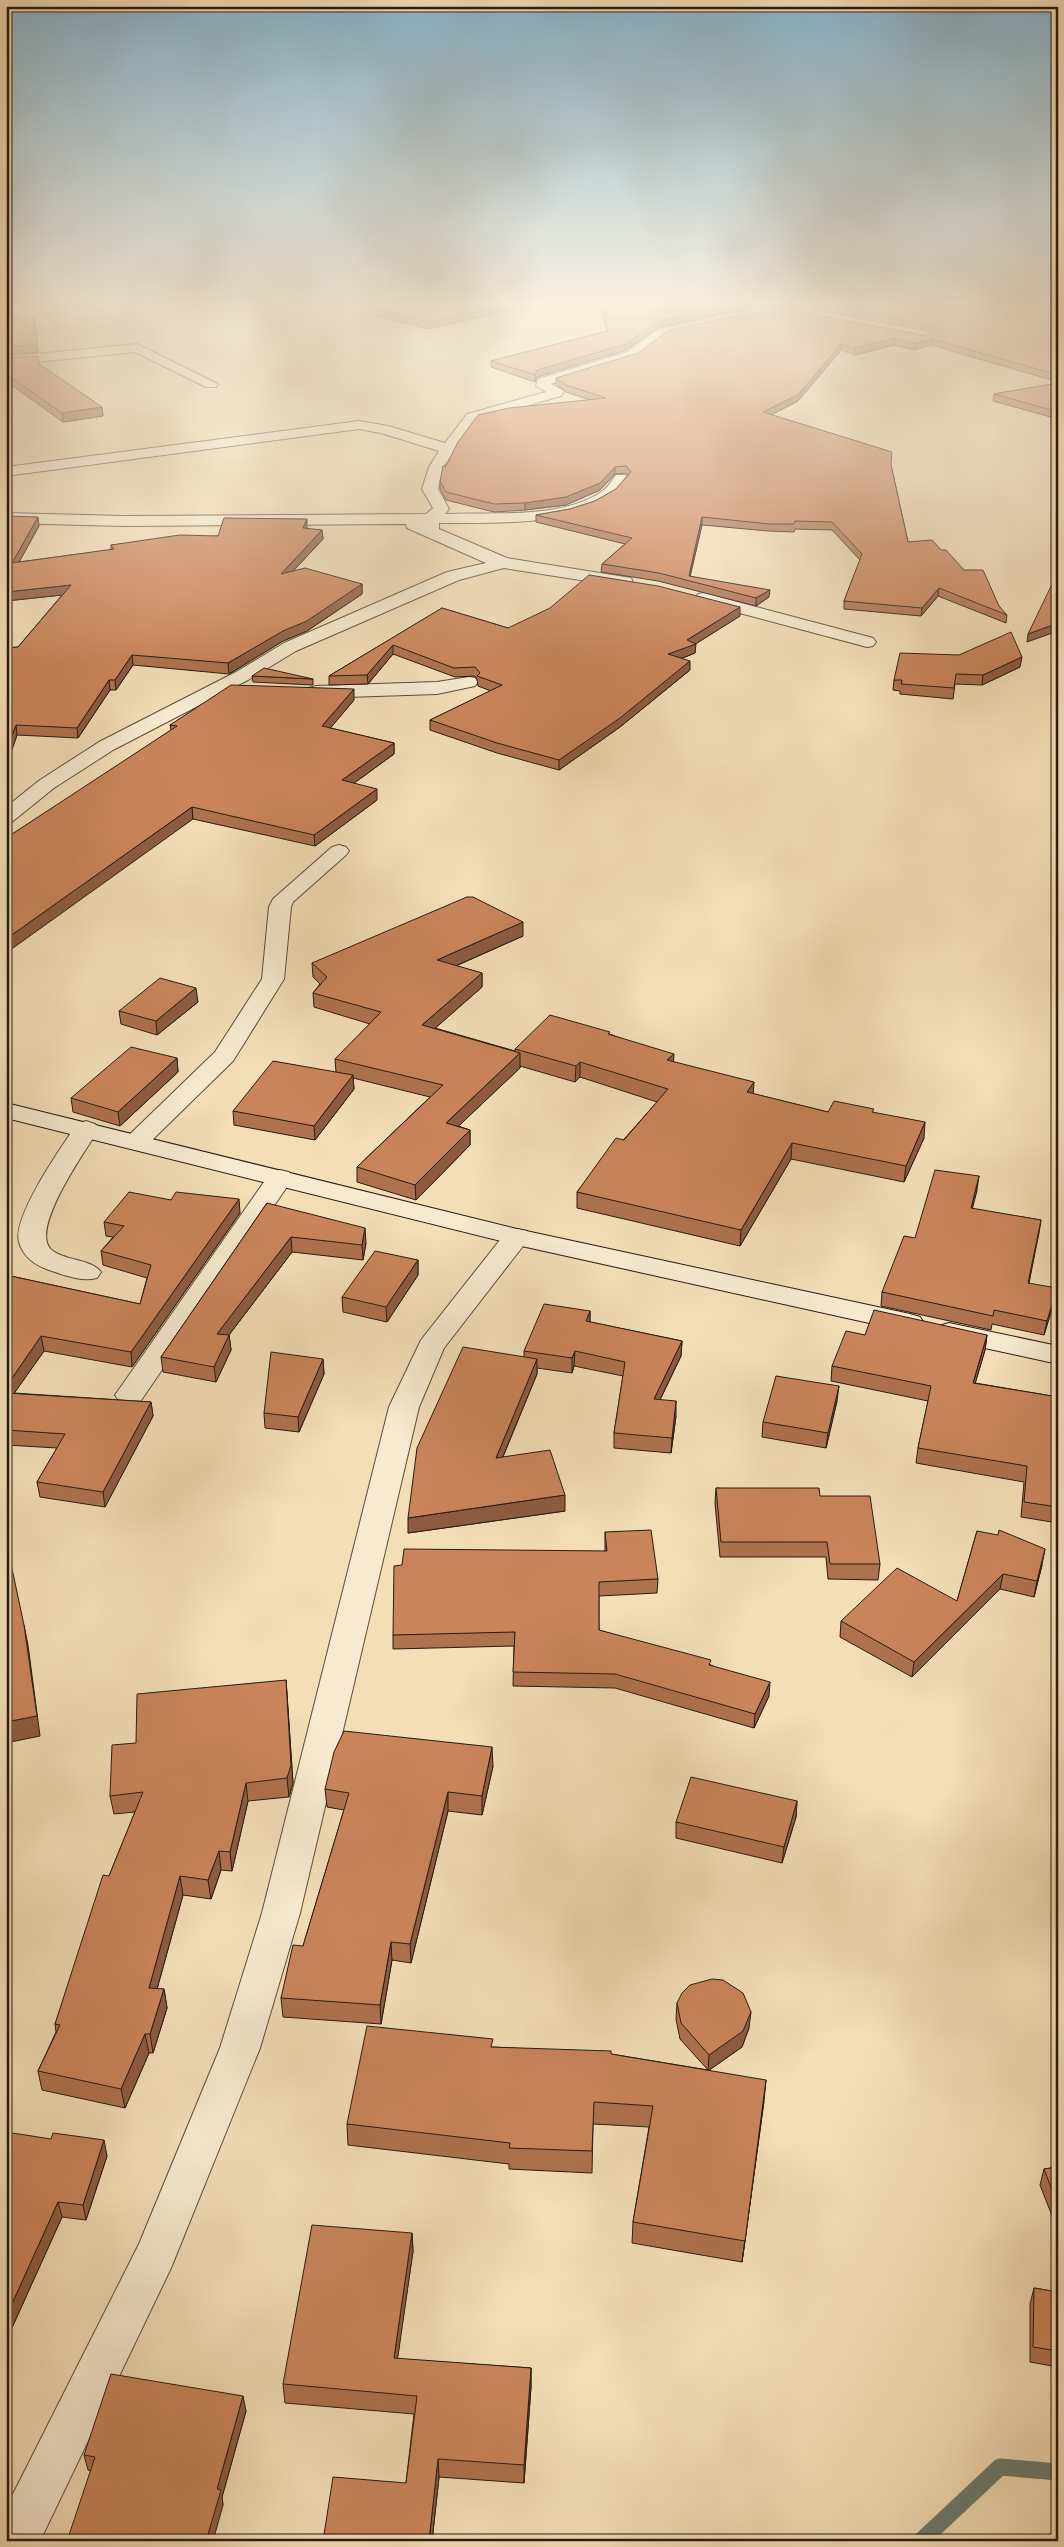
<svg xmlns="http://www.w3.org/2000/svg" width="1064" height="2547" viewBox="0 0 1064 2547" font-family="'Libre Bodoni',serif">
<style>
.lines{fill:none;stroke-linecap:round;stroke-linejoin:round}
.stream{stroke:#6d7b70;stroke-width:17}
.minor-casing{stroke:#5b4b3b;stroke-width:2}
.secondary-casing{stroke:#281a12;stroke-width:2}
.minor{fill:#f7ead0;fill-rule:evenodd}
.secondary{fill:#f7ead0;fill-rule:evenodd}
.wall{fill:#ae724e;stroke:#281a12}
.shaded-wall{fill:#8d5c40;stroke:#281a12}
.building{fill:#ca845b;stroke:#281a12}
</style>
<rect width="100%" height="100%" fill="#f3deb6"/>
<filter id="stains"><feTurbulence type="fractalNoise" baseFrequency=".004" numOctaves="4"/><feColorMatrix values="0 0 0 0 .2 0 0 0 0 .09 0 0 0 0 .02 0 0 0 .5 -.17"/></filter>
<radialGradient id="worn" r=".72"><stop offset=".6" stop-color="#630" stop-opacity="0"/><stop offset="1" stop-color="#630" stop-opacity=".3"/></radialGradient>
<g class="lines">
<polyline class="stream" points="921,2541 1000,2467 1058,2472"/>
<g class="minor-casing">
<g id="minor">
<polygon points="754,306 773,306 777,309 771,313 756,309"/>
<path d="M704 320 710 324 708 327 668 335 637 358 551 384 564 391 561 396 477 420 443 467 438 489 449 509 445 514C491 512 562 519 601 492 608 488 611 481 616 475H626L629 478C599 530 492 522 439 523V529L507 558 625 577 631 578 633 582 631 586 625 587 504 568 459 580 296 651 248 680 113 750 54 788 13 821 6 823V807L40 780 99 742 236 672 284 643 447 572 486 563 407 528 406 524 124 526 6 523V513L124 516 426 514 433 508 422 489 429 467 439 451 381 433 359 429 6 476V467L359 421 388 426 445 443 467 414 546 392 536 386 538 379 627 352 659 329Z"/>
<polygon points="137,344 218,384 216,387 206,387 135,352 6,365 6,357"/>
<polygon points="704,593 873,638 876,642 873,646 867,647 698,602 696,598 698,594"/>
<polygon points="469,677 475,678 478,682 475,686 437,694 316,698 309,696 307,692 309,688 316,686 437,682"/>
<polygon points="339,845 346,847 349,851 346,855 293,902 291,907 284,979 233,1061 145,1147 136,1150 127,1147 123,1142 127,1137 215,1052 262,979 269,907 273,899 332,847"/>
<path d="M86 1121 95 1124 99 1129C87 1149 26 1233 53 1251 67 1261 91 1259 101 1272L97 1278C81 1282 64 1275 49 1270 35 1265 23 1257 19 1242 12 1217 62 1146 77 1124Z"/>
<polygon points="280,1170 289,1172 293,1178 140,1402 130,1404 120,1402 115,1395 120,1388 271,1172"/>
<polygon points="517,1229 527,1231 530,1237 444,1348 419,1407 300,1913 260,2048 171,2268 40,2541 6,2541 6,2508 139,2244 220,2048 262,1913 389,1407 421,1340 507,1231"/>
</g>
</g>
<g class="secondary-casing">
<g id="secondary">
<polygon points="6,1103 517,1229 910,1314 920,1317 924,1323 920,1329 910,1332 517,1245 6,1118"/>
<polygon points="949,1323 1058,1346 1058,1364 939,1338 935,1332 939,1326"/>
</g>
</g>
<use href="#minor" class="minor"/>
<use href="#secondary" class="secondary"/>
</g>
<g class="wall">
<polygon points="528,306 428,329 375,316 375,310"/>
<polygon points="600,306 764,306 659,327 626,350 537,377 535,382 491,367 491,361 607,331"/>
<polygon points="805,306 1058,306 1058,382 931,345 914,350 894,345 855,355 841,350 798,401 771,415 891,465 908,542 941,550 1007,615 1006,623 938,596 921,616 844,609 844,601 860,560 832,530 795,529 794,532 768,531 702,525 690,576 769,597 756,606 658,581 601,572 602,564 625,544 536,522 536,515 570,509 595,501 616,489 628,475 626,473 615,474 600,490 566,505 525,510 494,512 446,500 440,489 440,481 446,466 590,400 566,392 556,384 556,378 810,314 927,336 932,334 927,331 814,309"/>
<polygon points="6,358 39,364 102,407 103,416 63,422 6,381"/>
<polygon points="1058,383 1058,419 993,401 994,394"/>
<polygon points="6,516 39,526 19,562 111,550 111,545 307,528 307,529 322,530 323,539 293,571 362,584 362,594 307,631 283,641 229,674 133,665 116,690 110,690 78,738 17,735 6,765 6,648 18,647 62,595 6,601"/>
<polygon points="442,608 508,628 740,616 695,644 695,653 682,658 690,670 620,727 559,770 497,753 430,730 430,720 491,691 478,686 477,679 475,676 455,677 393,654 368,684 329,685 329,676"/>
<polygon points="1020,667 982,685 955,684 953,699 900,694 900,691 893,690 894,680"/>
<polygon points="252,676 313,679 313,685 253,682"/>
<polygon points="354,700 330,728 394,743 394,754 354,783 377,800 315,846 193,819 171,730 170,725"/>
<polygon points="523,936 456,966 482,973 482,987 435,1028 515,1051 515,1049 610,1034 674,1062 754,1094 828,1112 873,1112 924,1138 904,1182 791,1159 740,1246 577,1208 577,1192 657,1102 580,1077 575,1082 520,1066 520,1068 458,1126 470,1130 470,1145 416,1200 357,1182 357,1167 430,1097 353,1078 354,1089 315,1140 234,1125 233,1111 336,1072 335,1059 370,1024 314,1007 313,993 320,984 313,977 312,963"/>
<polygon points="198,1002 157,1035 121,1024 119,1011"/>
<polygon points="177,1058 178,1072 120,1126 73,1112 71,1098"/>
<polygon points="977,1190 972,1209 1041,1220 1029,1283 1054,1302 1044,1335 992,1324 991,1330 881,1306 882,1292 915,1238"/>
<polygon points="171,1200 240,1213 132,1367 44,1351 14,1393 151,1402 153,1416 105,1507 40,1497 37,1482 57,1448 6,1445 6,1275 140,1304 147,1278 103,1265 101,1251 113,1237 106,1236 104,1222"/>
<polygon points="267,1203 366,1243 363,1260 292,1252 229,1335 231,1350 216,1382 163,1372 161,1357"/>
<polygon points="418,1260 418,1275 387,1322 343,1312 342,1297"/>
<polygon points="590,1311 590,1322 682,1341 681,1356 660,1400 676,1416 671,1453 614,1448 614,1433 623,1376 574,1366 572,1373 537,1368 537,1374 503,1457 565,1511 408,1533 524,1357 524,1351"/>
<polygon points="987,1335 985,1350 975,1383 1058,1397 1058,1523 1021,1517 1024,1482 916,1463 918,1448 928,1401 831,1381 832,1366"/>
<polygon points="323,1359 324,1374 299,1432 265,1428 264,1413"/>
<polygon points="837,1401 826,1448 762,1437 763,1422"/>
<polygon points="716,1488 820,1496 880,1564 878,1580 828,1579 826,1557 720,1557 715,1503"/>
<polygon points="977,1531 1042,1565 1034,1597 1000,1589 912,1677 840,1637 841,1621 957,1601"/>
<polygon points="605,1532 658,1579 657,1593 599,1596 599,1630 711,1665 769,1696 754,1728 615,1688 513,1686 514,1646 393,1649 393,1635 605,1551"/>
<polygon points="286,1680 293,1783 289,1797 248,1801 232,1871 221,1870 211,1899 183,1895 157,1989 164,1989 167,2008 153,2053 149,2053 125,2108 42,2090 38,2071 56,2032 55,2024 109,1876 135,1812 114,1814 110,1796 136,1743"/>
<polygon points="493,1766 482,1815 448,1811 411,1963 392,1960 381,2024 283,2017 281,1998 303,1946 344,1810 327,1807 325,1789"/>
<polygon points="797,1801 796,1817 782,1863 676,1838 676,1822"/>
<polygon points="677,2003 749,2028 742,2047 709,2070 764,2101 742,2262 632,2243 633,2222 649,2127 593,2124 592,2173 509,2169 509,2164 348,2145 347,2124 493,2047 611,2054 708,2070 680,2039 676,2019"/>
<polygon points="6,2132 107,2156 86,2220 62,2217 6,2341"/>
<polygon points="1058,2167 1058,2231 1040,2185 1044,2169"/>
<polygon points="412,2233 413,2251 397,2359 531,2368 531,2387 524,2483 439,2477 432,2541 323,2541 406,2483 414,2414 285,2403 283,2384"/>
<polygon points="1034,2288 1058,2292 1058,2367 1030,2362 1030,2304"/>
<polygon points="246,2411 222,2497 223,2505 88,2470 84,2455"/>
</g>
<g class="shaded-wall">
<polygon points="501,306 528,306 428,329 428,322"/>
<polygon points="734,306 764,306 659,327 626,350 537,377 535,382 535,375 537,370 659,321"/>
<polygon points="34,318 38,352 6,355 6,347"/>
<polygon points="895,338 894,345 855,355 855,348"/>
<polygon points="932,339 931,345 914,350 915,344"/>
<polygon points="841,344 841,350 798,401 763,419 763,412"/>
<polygon points="102,407 103,416 63,422 62,413"/>
<polygon points="615,467 615,474 600,490 566,505 525,510 525,503"/>
<polygon points="38,517 39,526 13,573 12,563"/>
<polygon points="702,517 702,525 689,581 689,576"/>
<polygon points="307,519 307,528 304,538 303,528"/>
<polygon points="322,530 323,539 281,584 281,574"/>
<polygon points="362,584 362,594 307,631 283,641 229,674 228,663"/>
<polygon points="71,585 72,594 6,601 6,592"/>
<polygon points="939,588 938,596 921,616 922,608"/>
<polygon points="770,590 769,597 756,606 756,598"/>
<polygon points="740,607 740,616 694,645 696,644 695,653 668,664 668,654 687,640"/>
<polygon points="1058,623 1058,631 1027,642 1028,634"/>
<polygon points="393,645 393,654 368,684 367,675"/>
<polygon points="132,655 133,665 116,690 115,680"/>
<polygon points="1022,657 1020,667 982,685 983,675"/>
<polygon points="690,661 690,670 620,727 559,770 559,760"/>
<polygon points="109,680 110,690 78,738 77,728"/>
<polygon points="354,689 354,700 323,737 322,726"/>
<polygon points="16,725 17,735 7,765 6,751"/>
<polygon points="394,743 394,754 342,792 342,780"/>
<polygon points="377,789 377,800 315,846 314,835"/>
<polygon points="192,807 193,819 6,953 6,939"/>
<polygon points="523,922 523,936 437,974 437,960"/>
<polygon points="482,973 482,987 423,1039 422,1025"/>
<polygon points="196,988 198,1002 157,1035 156,1021"/>
<polygon points="520,1053 520,1068 446,1138 446,1123"/>
<polygon points="674,1054 673,1070 667,1060"/>
<polygon points="177,1058 178,1072 120,1126 118,1112"/>
<polygon points="580,1062 580,1077 575,1082 576,1066"/>
<polygon points="353,1075 354,1089 315,1140 314,1126"/>
<polygon points="754,1082 753,1098 747,1092"/>
<polygon points="925,1122 924,1138 904,1182 906,1166"/>
<polygon points="470,1130 470,1145 416,1200 415,1185"/>
<polygon points="792,1143 791,1159 740,1246 741,1230"/>
<polygon points="979,1176 977,1190 969,1222 971,1208"/>
<polygon points="8,1196 10,1204 6,1207 6,1198"/>
<polygon points="239,1199 240,1213 132,1367 131,1352"/>
<polygon points="1041,1220 1039,1233 1026,1297 1028,1283"/>
<polygon points="365,1228 366,1243 363,1260 362,1245"/>
<polygon points="291,1237 292,1252 219,1348 217,1334"/>
<polygon points="418,1260 418,1275 387,1322 386,1307"/>
<polygon points="1057,1288 1054,1302 1044,1335 1047,1321"/>
<polygon points="590,1311 590,1326 586,1321"/>
<polygon points="229,1335 231,1350 216,1382 214,1367"/>
<polygon points="987,1335 985,1350 971,1398 973,1383"/>
<polygon points="41,1336 44,1351 6,1405 6,1387"/>
<polygon points="682,1341 681,1356 653,1414 654,1399"/>
<polygon points="575,1351 574,1366 572,1373 572,1358"/>
<polygon points="323,1359 324,1374 299,1432 298,1417"/>
<polygon points="537,1359 537,1374 496,1473 496,1458"/>
<polygon points="839,1386 837,1401 826,1448 828,1433"/>
<polygon points="676,1401 676,1416 671,1453 672,1438"/>
<polygon points="151,1402 153,1416 105,1507 103,1492"/>
<polygon points="565,1495 565,1511 408,1533 408,1518"/>
<polygon points="1045,1549 1042,1565 1034,1597 1037,1581"/>
<polygon points="1003,1574 1000,1589 912,1677 914,1662"/>
<polygon points="24,1625 28,1645 40,1736 6,1743 6,1722"/>
<polygon points="286,1680 293,1783 289,1797 287,1778"/>
<polygon points="770,1682 769,1696 754,1728 755,1714"/>
<polygon points="492,1747 493,1766 482,1815 482,1796"/>
<polygon points="246,1783 248,1801 232,1871 230,1852"/>
<polygon points="448,1792 448,1811 411,1963 410,1944"/>
<polygon points="797,1801 796,1817 782,1863 784,1847"/>
<polygon points="219,1851 221,1870 211,1899 208,1880"/>
<polygon points="180,1876 183,1895 152,2007 149,1988"/>
<polygon points="391,1942 392,1960 381,2024 380,2005"/>
<polygon points="164,1989 167,2008 153,2053 150,2034"/>
<polygon points="751,2012 749,2028 742,2047 708,2071 709,2055"/>
<polygon points="145,2034 149,2053 125,2108 121,2089"/>
<polygon points="766,2080 764,2101 742,2262 745,2241"/>
<polygon points="104,2140 107,2156 86,2220 83,2205"/>
<polygon points="58,2202 62,2217 6,2341 6,2317"/>
<polygon points="412,2233 413,2251 395,2377 394,2358"/>
<polygon points="531,2368 531,2387 524,2483 524,2465"/>
<polygon points="243,2396 246,2411 222,2497 223,2505 213,2541 206,2541 217,2489"/>
<polygon points="438,2459 439,2477 432,2541 429,2541"/>
</g>
<g class="building">
<polygon points="389,306 501,306 428,322 375,310"/>
<polygon points="602,306 734,306 659,321 626,344 537,370 535,375 491,361 608,331"/>
<polygon points="785,306 792,306 810,314 927,336 935,332 935,329 928,325 828,306 1058,306 1058,375 932,339 915,344 895,338 855,348 841,344 799,394 763,412 892,452 891,465 908,542 932,540 941,550 946,550 964,570 983,570 999,606 1007,615 939,588 922,608 844,601 862,554 832,522 795,521 794,524 769,524 702,517 689,576 770,590 756,598 659,573 602,564 632,538 536,515 570,509 595,501 616,489 631,472 626,466 615,467 600,483 566,497 525,503 494,504 446,492 440,481 443,466 446,466 458,442 478,415 509,408 606,398 566,385 556,378 638,353 669,330"/>
<polygon points="34,318 37,344 6,347 6,319"/>
<polygon points="38,356 39,364 102,407 62,413 6,374 6,358"/>
<polygon points="1058,383 1058,412 994,394"/>
<polygon points="6,516 38,517 12,563 114,549 111,545 180,535 218,536 224,518 307,519 303,528 322,530 281,574 305,568 362,584 307,621 283,631 228,663 132,655 115,680 109,680 77,728 16,725 6,751 6,648 18,647 71,585 6,592"/>
<polygon points="589,575 658,586 740,607 687,640 696,644 668,654 690,661 620,718 559,760 497,743 430,720 502,685 477,676 480,673 475,667 454,668 393,645 367,675 329,676 442,608 508,628 550,608"/>
<polygon points="1058,577 1058,623 1028,634 1055,578"/>
<polygon points="1011,632 1022,657 983,675 956,674 954,688 901,684 902,680 894,680 900,653 959,655"/>
<polygon points="264,668 313,679 252,676"/>
<polygon points="231,685 354,689 322,726 394,743 342,780 377,789 314,835 192,807 6,939 6,838 177,726 170,725"/>
<polygon points="467,897 473,897 523,922 437,960 482,973 422,1025 520,1053 446,1123 470,1130 415,1185 357,1167 443,1085 335,1059 381,1012 313,993 327,977 312,963"/>
<polygon points="160,978 196,988 156,1021 119,1011"/>
<polygon points="550,1015 610,1032 608,1034 674,1054 667,1060 754,1082 747,1092 828,1112 834,1101 874,1109 872,1112 925,1122 906,1166 792,1143 741,1230 577,1192 616,1138 624,1140 668,1089 580,1062 576,1066 515,1049"/>
<polygon points="131,1047 177,1058 118,1112 71,1098"/>
<polygon points="273,1061 353,1075 314,1126 233,1111"/>
<polygon points="935,1170 979,1176 971,1208 1041,1220 1028,1283 1057,1288 1047,1321 994,1310 993,1316 882,1292 904,1236 915,1238"/>
<polygon points="129,1192 171,1200 176,1192 239,1199 131,1352 41,1336 6,1387 6,1275 140,1304 151,1265 101,1251 124,1226 104,1222"/>
<polygon points="267,1203 365,1228 362,1245 291,1237 217,1334 229,1335 214,1367 161,1357"/>
<polygon points="375,1251 418,1260 386,1307 342,1297"/>
<polygon points="544,1304 590,1311 586,1321 682,1341 654,1399 676,1401 672,1438 614,1433 625,1362 575,1351 572,1358 524,1351"/>
<polygon points="874,1310 987,1335 973,1383 1058,1397 1058,1507 1024,1502 1027,1466 918,1448 931,1386 832,1366 846,1331 865,1335"/>
<polygon points="463,1347 537,1359 496,1458 550,1450 565,1495 408,1518 417,1448"/>
<polygon points="271,1352 323,1359 298,1417 264,1413"/>
<polygon points="776,1376 839,1386 828,1433 763,1422"/>
<polygon points="6,1393 151,1402 103,1492 37,1482 65,1434 6,1430"/>
<polygon points="716,1488 819,1488 820,1496 870,1496 880,1564 830,1564 827,1542 721,1542"/>
<polygon points="651,1530 658,1579 599,1582 599,1630 711,1660 709,1665 770,1682 755,1714 615,1674 513,1672 515,1632 393,1635 394,1566 402,1565 404,1549 607,1551 605,1532"/>
<polygon points="999,1530 1045,1549 1037,1581 1003,1574 914,1662 841,1621 897,1568 957,1601 977,1531 998,1535"/>
<polygon points="11,1564 24,1625 37,1716 6,1722 6,1565"/>
<polygon points="286,1680 291,1765 287,1778 246,1783 230,1852 219,1851 208,1880 180,1876 149,1988 164,1989 150,2034 145,2034 121,2089 38,2071 60,2025 55,2024 103,1875 109,1876 143,1792 110,1796 112,1745 136,1743 137,1694"/>
<polygon points="344,1731 492,1747 482,1796 448,1792 410,1944 391,1942 380,2005 281,1998 293,1945 303,1946 349,1793 325,1789 334,1752"/>
<polygon points="691,1777 797,1801 784,1847 676,1822"/>
<polygon points="712,1979 723,1980 743,1993 751,2012 743,2031 709,2055 681,2023 677,2003 682,1993 690,1985"/>
<polygon points="367,2026 493,2039 491,2047 611,2051 611,2054 766,2080 745,2241 633,2222 653,2106 594,2102 592,2151 509,2148 510,2143 347,2124"/>
<polygon points="6,2132 51,2139 53,2133 104,2140 83,2205 58,2202 6,2317"/>
<polygon points="1058,2167 1058,2206 1044,2169"/>
<polygon points="312,2225 412,2233 394,2358 531,2368 524,2465 438,2459 429,2541 323,2541 333,2477 406,2483 417,2396 283,2384"/>
<polygon points="1034,2288 1058,2292 1058,2351 1033,2347"/>
<polygon points="111,2374 243,2396 217,2489 221,2490 206,2541 67,2541 95,2457 84,2455"/>
</g>
<linearGradient id="sky" x2="0" y2="1"><stop stop-color="#89b7d1"/><stop offset="0.46" stop-color="#faf0de"/><stop offset="1" stop-color="#faf0de" stop-opacity="0"/></linearGradient>
<rect width="1064" height="662" fill="url(#sky)"/>
<rect width="1064" height="2547" fill="none" stroke="#f3deb6" stroke-width="25"/>
<rect x="8" y="8" width="1049" height="2532" fill="none" stroke="#281a12" stroke-width="2.5"/>
<rect x="12" y="12" width="1039" height="2522" fill="none" stroke="#281a12"/>
<rect width="100%" height="100%" filter="url(#stains)"/>
<rect width="100%" height="100%" fill="url(#worn)"/>
</svg>
